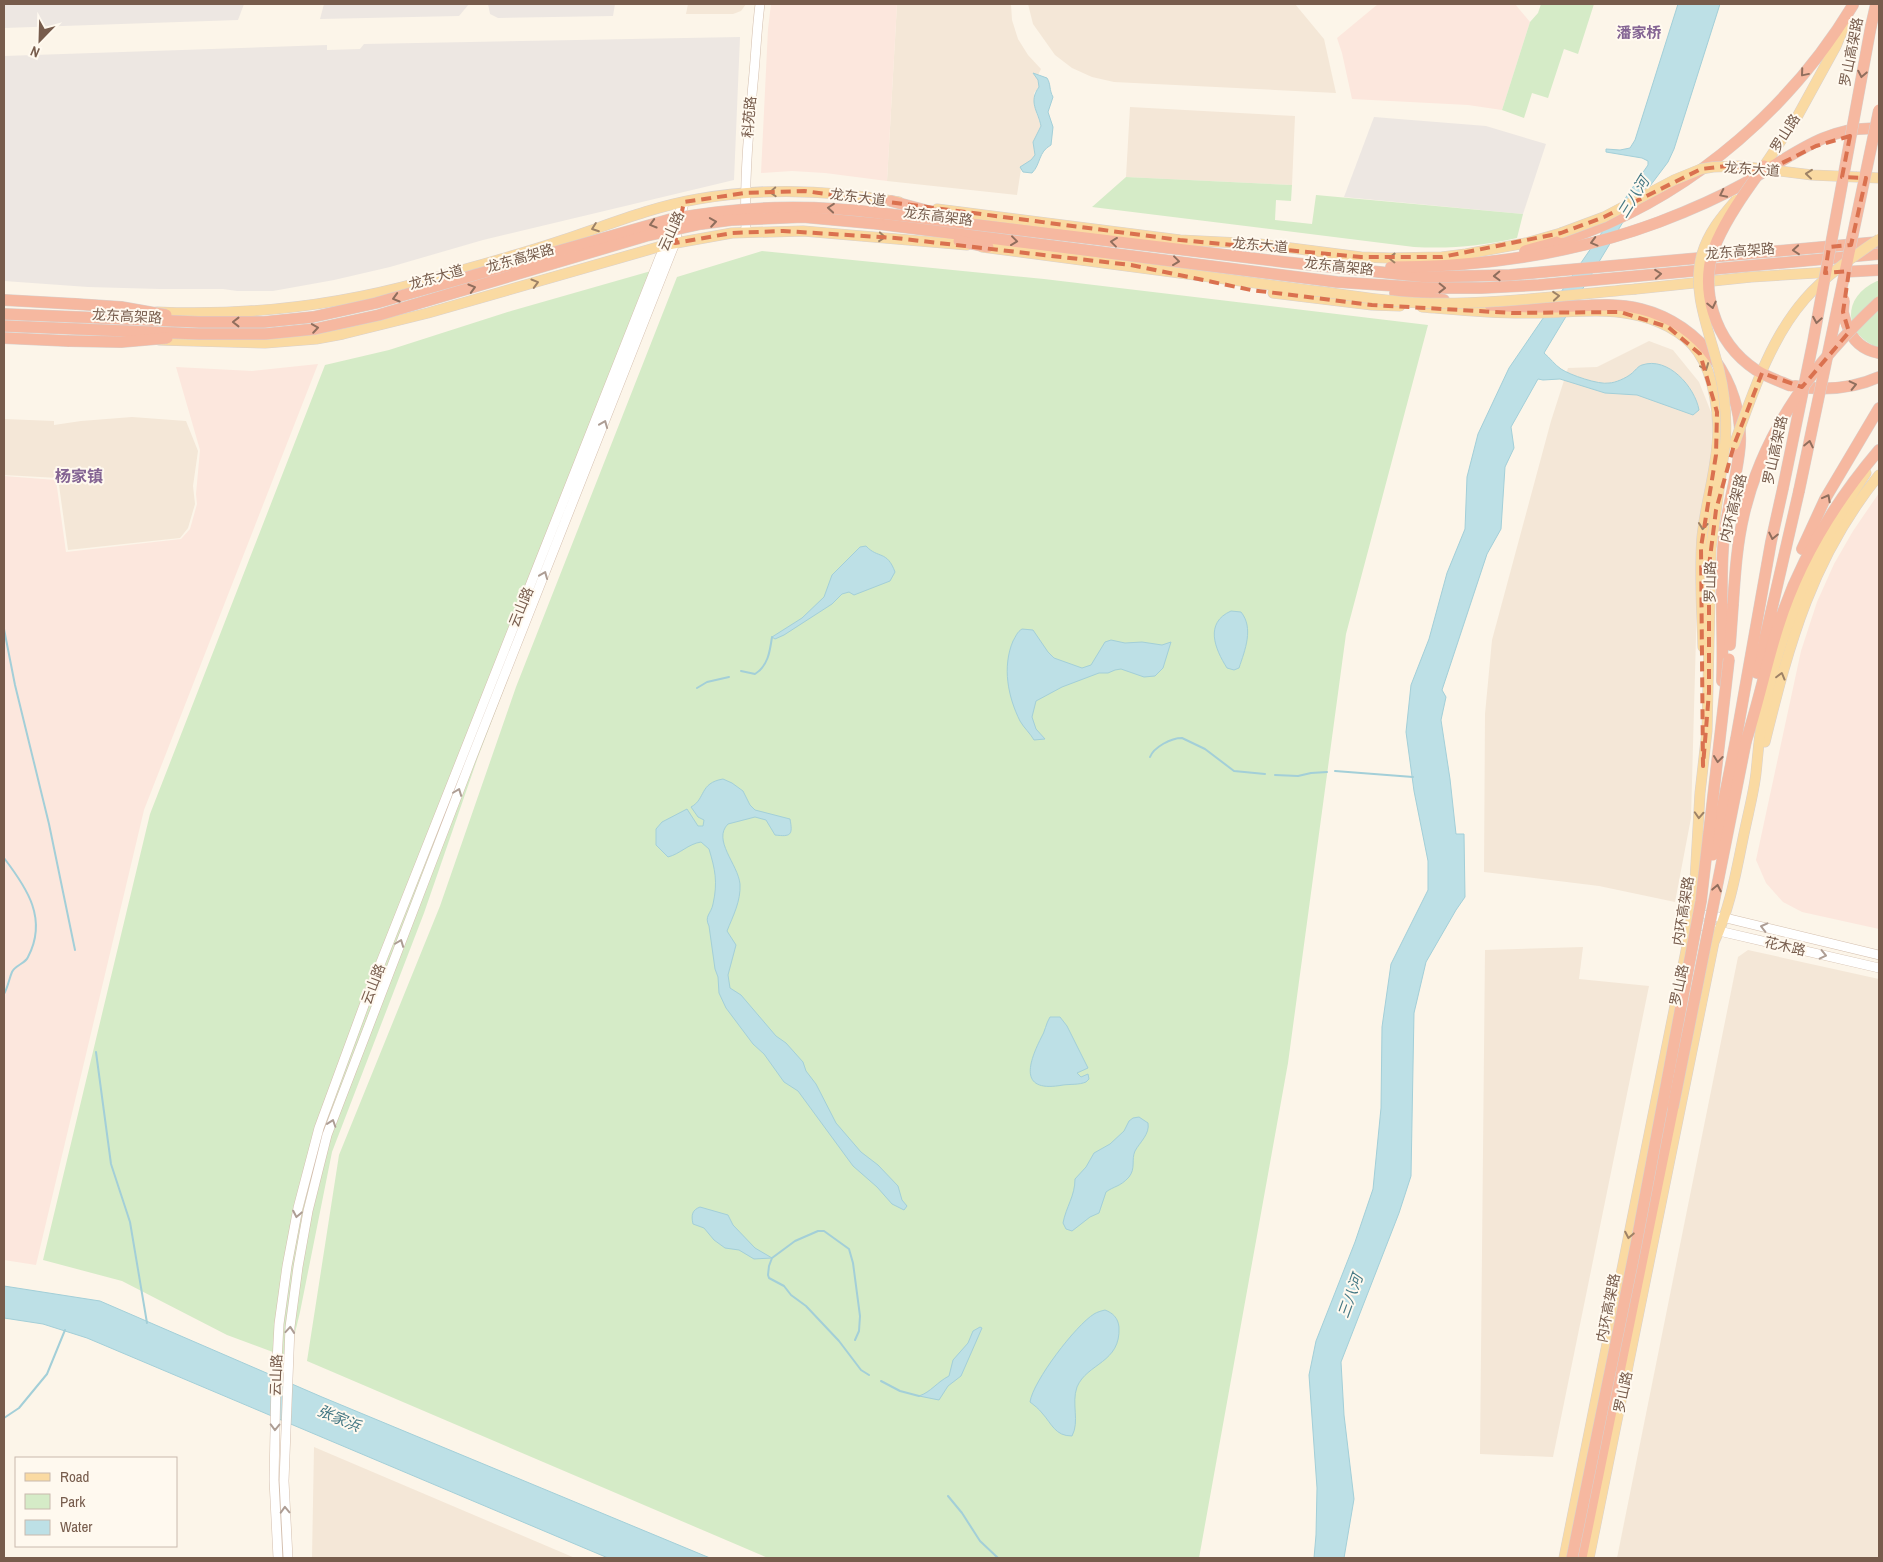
<svg xmlns="http://www.w3.org/2000/svg" width="1883" height="1562" viewBox="0 0 1883 1562" font-family="'Archivo Narrow','Noto Sans SC',sans-serif">
<style>
.residential{fill:#f4e7d7}
.commercial{fill:#fce7dd}
.industrial{fill:#ede7e2}
.green{fill:#d5ebc7}
.water{fill:#bde0e6;stroke:#a3cfd8}
.lines{fill:none;stroke-linecap:round;stroke-linejoin:round}
.stream{stroke:#a3cfd8;stroke-width:2}
.secondary-casing{stroke:#d4bfae;stroke-width:10}
.primary-casing{stroke:#d9d1cd;stroke-width:11}
.highway-casing{stroke:#d9d1cd;stroke-width:12}
.secondary{stroke:#fff;stroke-width:9}
.primary{stroke:#fadaa2;stroke-width:10}
.highway{stroke:#f6b8a0;stroke-width:11}
.primary-bridge-casing{stroke:#d9d1cd;stroke-width:11;stroke-linecap:butt}
.highway-bridge-casing{stroke:#d9d1cd;stroke-width:12;stroke-linecap:butt}
.primary-bridge{stroke:#fadaa2;stroke-width:10}
.highway-bridge{stroke:#f6b8a0;stroke-width:11}
.oneway{stroke:#906e5d}
.oneway2{stroke:#9e8266}
.oneway3{stroke:#ad9d94}
.marked{fill:none;stroke:#da714f;stroke-width:4;stroke-dasharray:10 6;stroke-linejoin:round}
.labels{text-anchor:middle;dominant-baseline:central;stroke-width:4;stroke-linejoin:round;paint-order:stroke}
.street-label{font-size:14px;fill:#775c4c;stroke:#fff9ef}
.neighbourhood-label{font-size:15px;font-weight:bold;fill:#846493;stroke:#fff9ef}
.water-label{font-size:15px;font-style:italic;fill:#437783;stroke:#fff9ef}
.quarter-label{font-size:16px;font-weight:bold;fill:#846493;stroke:#fff9ef}
</style>
<rect width="100%" height="100%" fill="#fcf5e9"/>
<g class="residential">
<polygon points="688,4 746,4 741,11 733,14 686,14"/>
<polygon points="897,4 1011,4 1012,20 1018,39 1028,55 1041,69 1038,75 1039,87 1034,93 1036,112 1041,126 1033,142 1035,155 1031,160 1021,169 1017,195 887,181"/>
<polygon points="1028,4 1295,4 1324,39 1336,93 1114,82 1092,77 1072,68 1055,55 1033,24"/>
<polygon points="1130,107 1295,116 1292,185 1126,177"/>
<polygon points="1649,341 1673,350 1699,382 1713,417 1710,464 1699,529 1691,818 1675,902 1599,886 1484,872 1485,714 1492,640 1551,421 1568,368 1597,367"/>
<polygon points="132,417 186,421 198,451 193,486 195,504 188,528 180,538 68,550 58,478 4,475 4,419 54,421 54,425 81,421"/>
<polygon points="1583,947 1579,979 1649,986 1553,1457 1480,1454 1485,950"/>
<polygon points="1748,950 1879,979 1879,1558 1617,1558 1738,957"/>
<polygon points="314,1447 575,1558 312,1558"/>
</g>
<g class="commercial">
<polygon points="771,4 897,4 887,181 825,173 792,171 761,173 768,29"/>
<polygon points="1378,4 1515,4 1530,22 1502,110 1468,105 1352,99 1342,53 1337,38"/>
<polygon points="318,364 144,810 36,1265 4,1260 4,476 56,480 66,552 181,539 190,529 197,504 196,494 200,450 176,367 252,371"/>
<polygon points="1879,493 1879,929 1802,912 1783,902 1766,883 1756,860 1801,651 1817,602 1834,564 1853,531"/>
</g>
<g class="industrial">
<polygon points="4,4 244,4 238,20 4,28"/>
<polygon points="324,4 469,4 459,16 320,19"/>
<polygon points="488,4 615,4 613,16 498,18 490,14"/>
<polygon points="740,37 734,180 483,240 390,267 334,280 273,291 237,291 223,289 160,289 88,287 4,281 4,56 327,45 327,50 360,49 364,44"/>
<polygon points="1374,117 1486,126 1546,144 1523,214 1344,197"/>
</g>
<g class="green">
<polygon points="1541,4 1594,4 1578,54 1564,49 1548,98 1532,93 1524,118 1502,110 1530,22 1538,13"/>
<path d="M1126 177 1292 185 1291 201 1276 200 1275 220 1312 224 1316 195 1523 214 1517 238C1481 246 1451 249 1414 247L1092 207Z"/>
<polygon points="762,251 1044,279 1428,325 1346,634 1288,1063 1199,1558 768,1558 307,1361 339,1155 440,906 516,687 677,277"/>
<polygon points="665,267 478,757 424,913 332,1152 300,1312 289,1358 227,1335 122,1281 43,1260 150,814 325,365 389,350 511,311"/>
<path d="M1877 281H1879V348C1843 335 1841 297 1877 281Z"/>
</g>
<g class="water">
<path d="M1678 4H1720L1674 149 1668 162 1623 222 1544 353C1550 358 1555 365 1561 369 1570 375 1599 385 1609 383 1615 383 1626 378 1631 374 1635 371 1638 366 1642 365 1668 356 1695 387 1699 410L1693 415 1637 395 1605 393 1560 379 1543 380 1538 379 1511 427 1514 448 1505 467 1501 529 1487 554 1442 690 1446 697 1441 720 1450 779 1456 834H1464L1465 897 1456 910 1426 962 1414 1013 1411 1176 1399 1213 1341 1362 1344 1415 1354 1499 1344 1558H1314L1316 1535 1317 1488 1309 1375 1316 1341 1355 1242 1373 1189 1381 1108 1382 1027 1391 964 1428 890V861L1414 791 1406 732 1411 685 1429 639 1447 573 1465 529 1467 477 1478 434 1509 368 1648 165V161L1642 158 1606 152V149L1620 150 1630 148 1635 140Z"/>
<path d="M1033 73 1047 78C1051 84 1049 90 1053 97L1048 112 1053 127 1051 145C1038 152 1041 164 1032 173L1023 172 1020 167 1031 160 1035 155 1033 142 1041 126C1038 111 1028 102 1039 87L1038 80Z"/>
<path d="M866 546C878 559 887 550 895 572L890 581 854 595 849 592 842 594 832 604 784 635 775 639 772 637 802 618 824 597 832 575 860 547Z"/>
<path d="M1231 611 1241 612C1254 628 1245 650 1239 668L1234 670 1227 668C1215 649 1204 623 1231 611Z"/>
<path d="M1022 629 1033 630 1048 652 1054 658 1082 668 1091 665 1105 642 1111 640 1125 643 1142 642 1162 645 1171 642 1163 668 1155 676 1144 677 1121 669 1115 670 1108 673H1099L1062 687 1036 701 1032 717 1036 729 1045 739 1034 740C1030 733 1024 728 1020 721 1008 697 1002 667 1013 641 1016 636 1017 632 1022 629Z"/>
<path d="M723 779 732 783 743 791 750 805 755 810 790 819C793 835 791 837 775 835L766 820 755 817 728 824C712 840 738 864 740 884 741 901 733 916 727 931L736 945 728 975 730 988 741 995 776 1036 786 1043 803 1062 806 1071 816 1084 836 1123 861 1152 878 1165 898 1186 902 1200 907 1206 904 1210 892 1204 877 1187 853 1166 798 1091 784 1082 764 1054 753 1044 726 1008 719 993 718 977 715 969 709 926C704 916 711 914 713 904 718 882 715 869 709 849L701 842C688 844 680 854 668 857L656 845V829L662 822 687 809 698 826H703L704 820 698 817 691 807C706 799 699 783 723 779Z"/>
<path d="M1050 1017H1060L1067 1026 1088 1068 1077 1073 1081 1077 1088 1074 1089 1079 1086 1082C1079 1085 1071 1084 1063 1085 1020 1093 1027 1066 1041 1038 1045 1032 1046 1023 1050 1017Z"/>
<path d="M1139 1117 1148 1123C1150 1134 1140 1142 1135 1151 1131 1160 1136 1168 1129 1177 1120 1187 1114 1186 1106 1192L1099 1213 1090 1217 1072 1231 1066 1229 1063 1223C1066 1207 1075 1196 1075 1179L1086 1167 1094 1153 1110 1144 1124 1131 1129 1121 1133 1118Z"/>
<path d="M700 1207 728 1215 733 1225 755 1248 772 1258 754 1259 739 1250 725 1248 714 1240 704 1228 693 1224C691 1215 692 1210 700 1207Z"/>
<polygon points="4,1286 100,1301 322,1397 710,1558 608,1558 87,1338 43,1324 4,1318"/>
<path d="M1105 1310C1113 1313 1118 1318 1119 1327 1121 1363 1087 1363 1077 1387 1071 1404 1080 1421 1072 1436 1055 1436 1052 1424 1042 1413 1039 1409 1034 1405 1030 1402 1033 1381 1076 1325 1094 1314 1097 1312 1101 1311 1105 1310Z"/>
<path d="M980 1327 982 1328 961 1376 948 1386 939 1400 919 1396C931 1392 937 1382 949 1376L953 1360 968 1343 973 1331Z"/>
</g>
<g class="lines">
<g class="stream">
<polyline points="4,629 15,685 49,824 75,950"/>
<path d="M741 671 755 674C768 666 770 651 772 637"/>
<polyline points="697,688 707,682 729,677"/>
<path d="M1150 757C1154 747 1171 738 1182 738L1205 749 1234 771 1265 774"/>
<polyline points="1335,771 1413,777"/>
<polyline points="1275,775 1298,776 1311,773 1327,772"/>
<path d="M4 858C27 888 48 919 28 957 25 964 15 965 12 972 9 979 8 987 4 994"/>
<polyline points="96,1052 111,1164 130,1222 147,1323"/>
<polyline points="855,1340 859,1331 860,1316 853,1263 849,1249 824,1231 818,1231 795,1241 772,1258 769,1266 768,1275 769,1278 784,1286 791,1295 806,1306 839,1341 861,1370 869,1375"/>
<polyline points="881,1381 900,1391 919,1396"/>
<polyline points="4,1418 19,1408 47,1374 65,1330"/>
<polyline points="948,1496 962,1513 980,1541 998,1558"/>
</g>
<g class="secondary-casing">
<g id="secondary">
<path d="M746 232C744 178 749 126 754 73 756 50 757 27 760 4"/>
<polyline points="1707,915 1730,919 1879,955"/>
<polyline points="1691,922 1719,931 1879,968"/>
<polyline points="278,1558 274,1480 276,1380 279,1324 287,1266 298,1208 319,1128 366,1000 660,257 684,202 675,243 671,253 469,765 327,1135 308,1211 298,1267 290,1327 284,1481 288,1558"/>
</g>
</g>
<g class="primary-casing">
<g id="primary">
<polyline points="1764,166 1797,117 1836,46 1847,20"/>
<polyline points="1858,177 1879,178"/>
<polyline points="937,209 1180,240 1260,244 1361,257 1390,258 1442,257 1466,254 1526,243 1561,233"/>
<polyline points="982,247 1315,291"/>
<polyline points="1636,289 1751,277 1832,272"/>
<polyline points="1273,293 1372,305 1400,306"/>
<path d="M1422 307C1459 310 1496 314 1532 313 1565 313 1598 308 1631 314 1655 318 1684 331 1698 352 1714 375 1720 416 1717 444 1715 475 1705 506 1702 537 1699 574 1702 610 1703 647"/>
<path d="M157 312C247 316 334 306 421 282 468 268 516 256 563 240 608 225 651 207 698 199 765 187 832 190 899 202"/>
<polyline points="159,340 265,343 316,339 343,334 428,313 665,245 732,233 803,231 967,245"/>
<path d="M1765 742C1790 641 1812 558 1879 475"/>
<polyline points="1564,1558 1689,936 1695,881 1700,793 1707,731 1711,548 1725,445"/>
<path d="M1589 1558 1714 942C1731 907 1737 866 1745 829 1749 810 1754 791 1756 773 1758 754 1759 735 1763 716 1779 628 1816 548 1866 473"/>
</g>
</g>
<g class="highway-casing">
<g id="highway">
<polyline points="1871,26 1876,4"/>
<polyline points="891,201 947,216"/>
<polyline points="880,213 1284,262 1427,277 1510,275 1878,242"/>
<polyline points="879,224 1337,282 1427,288 1481,288 1539,285 1879,254"/>
<polyline points="959,241 988,247"/>
<path d="M1525 251C1546 245 1567 240 1587 232 1697 189 1792 106 1853 5"/>
<path d="M1391 267C1483 267 1573 254 1659 222 1688 211 1718 198 1745 183 1788 159 1827 124 1879 129"/>
<polyline points="1842,272 1879,270"/>
<polyline points="1395,293 1444,300"/>
<polyline points="4,300 76,304"/>
<path d="M1490 305C1512 307 1535 307 1558 307 1585 306 1614 302 1641 309 1701 324 1743 382 1740 444 1738 475 1727 506 1724 537 1719 584 1724 633 1722 681"/>
<path d="M1847 325C1852 340 1863 350 1879 353"/>
<polyline points="4,338 69,341"/>
<path d="M1795 386C1825 391 1852 389 1879 377"/>
<polyline points="1802,549 1825,499 1879,408"/>
<polyline points="1765,638 1774,617"/>
<polyline points="1730,645 1733,604"/>
<polyline points="1757,673 1799,491"/>
<polyline points="1736,739 1771,542 1783,488"/>
<path d="M1746 741C1758 704 1766 665 1778 627 1799 560 1834 503 1879 450"/>
<polyline points="1581,1558 1673,1107"/>
</g>
</g>
<use href="#secondary" class="secondary"/>
<use href="#primary" class="primary"/>
<use href="#highway" class="highway"/>
<g class="primary-bridge-casing">
<g id="primary-bridge">
<polyline points="1561,233 1604,217 1674,180 1701,169 1713,167 1739,166 1812,175 1857,177"/>
<path d="M1315 291C1351 295 1386 302 1422 303 1493 305 1566 295 1636 289"/>
<path d="M1725 445C1727 420 1725 394 1719 370 1710 332 1691 293 1702 254 1708 233 1722 216 1736 200"/>
<path d="M1734 445C1752 395 1770 339 1805 299 1826 275 1853 257 1879 239"/>
</g>
</g>
<g class="highway-bridge-casing">
<g id="highway-bridge">
<path d="M1764 166C1747 190 1729 214 1717 241 1697 287 1714 342 1756 370 1767 377 1779 381 1791 386"/>
<polyline points="1844,300 1843,312 1846,323"/>
<polyline points="76,304 121,307 166,315"/>
<path d="M4 314 199 322H264L313 317 376 303 671 219C744 206 806 204 880 213"/>
<polyline points="4,326 199,334 265,334 315,329 379,315 646,236 701,224 731,220 803,217 879,224"/>
<polyline points="69,341 121,342 167,338"/>
<polyline points="1783,488 1813,342 1871,26"/>
<polyline points="1799,491 1879,110"/>
<path d="M1733 604C1735 574 1737 543 1744 514 1764 429 1816 361 1879 302"/>
<polyline points="1713,855 1736,739"/>
<polyline points="1673,1107 1746,741"/>
<polyline points="1572,1558 1636,1245 1701,901 1729,659"/>
</g>
</g>
<use href="#primary-bridge" class="primary-bridge"/>
<use href="#highway-bridge" class="highway-bridge"/>
</g>
<defs><path id="oneway-chevron" d="M-2-3.5L2.5 0L-2 3.5" fill="none" stroke-width="1.6" stroke-linecap="round" stroke-linejoin="round" transform="scale(1.25)"/></defs>
<g class="oneway">
<use href="#oneway-chevron" transform="translate(1804 73) rotate(130)"/>
<use href="#oneway-chevron" transform="translate(1862 74) rotate(101)"/>
<use href="#oneway-chevron" transform="translate(1723 194) rotate(154)"/>
<use href="#oneway-chevron" transform="translate(831 208) rotate(-175)"/>
<use href="#oneway-chevron" transform="translate(713 222) rotate(-9)"/>
<use href="#oneway-chevron" transform="translate(653 224) rotate(164)"/>
<use href="#oneway-chevron" transform="translate(1014 241) rotate(7)"/>
<use href="#oneway-chevron" transform="translate(1114 242) rotate(-173)"/>
<use href="#oneway-chevron" transform="translate(1594 242) rotate(165)"/>
<use href="#oneway-chevron" transform="translate(1796 250) rotate(175)"/>
<use href="#oneway-chevron" transform="translate(1176 261) rotate(7)"/>
<use href="#oneway-chevron" transform="translate(1658 274) rotate(-5)"/>
<use href="#oneway-chevron" transform="translate(1497 276) rotate(178)"/>
<use href="#oneway-chevron" transform="translate(472 288) rotate(-16)"/>
<use href="#oneway-chevron" transform="translate(1442 288) rotate(1)"/>
<use href="#oneway-chevron" transform="translate(396 298) rotate(164)"/>
<use href="#oneway-chevron" transform="translate(1712 305) rotate(77)"/>
<use href="#oneway-chevron" transform="translate(1817 320) rotate(100)"/>
<use href="#oneway-chevron" transform="translate(236 322) rotate(-180)"/>
<use href="#oneway-chevron" transform="translate(315 328) rotate(-9)"/>
<use href="#oneway-chevron" transform="translate(1853 385) rotate(-13)"/>
<use href="#oneway-chevron" transform="translate(1809 444) rotate(-78)"/>
<use href="#oneway-chevron" transform="translate(1827 498) rotate(-62)"/>
<use href="#oneway-chevron" transform="translate(1773 536) rotate(102)"/>
<use href="#oneway-chevron" transform="translate(1718 759) rotate(97)"/>
<use href="#oneway-chevron" transform="translate(1717 888) rotate(-79)"/>
</g>
<g class="oneway2">
<use href="#oneway-chevron" transform="translate(1809 174) rotate(-174)"/>
<use href="#oneway-chevron" transform="translate(773 192) rotate(177)"/>
<use href="#oneway-chevron" transform="translate(595 228) rotate(160)"/>
<use href="#oneway-chevron" transform="translate(882 237) rotate(5)"/>
<use href="#oneway-chevron" transform="translate(1392 258) rotate(-179)"/>
<use href="#oneway-chevron" transform="translate(535 283) rotate(-16)"/>
<use href="#oneway-chevron" transform="translate(1556 296) rotate(-5)"/>
<use href="#oneway-chevron" transform="translate(1705 367) rotate(69)"/>
<use href="#oneway-chevron" transform="translate(1703 526) rotate(96)"/>
<use href="#oneway-chevron" transform="translate(1781 676) rotate(-75)"/>
<use href="#oneway-chevron" transform="translate(1699 815) rotate(93)"/>
<use href="#oneway-chevron" transform="translate(1629 1235) rotate(101)"/>
</g>
<g class="oneway3">
<use href="#oneway-chevron" transform="translate(604 424) rotate(-68)"/>
<use href="#oneway-chevron" transform="translate(544 575) rotate(-68)"/>
<use href="#oneway-chevron" transform="translate(458 792) rotate(-69)"/>
<use href="#oneway-chevron" transform="translate(1764 927) rotate(-166)"/>
<use href="#oneway-chevron" transform="translate(400 943) rotate(-69)"/>
<use href="#oneway-chevron" transform="translate(1823 955) rotate(13)"/>
<use href="#oneway-chevron" transform="translate(332 1123) rotate(-71)"/>
<use href="#oneway-chevron" transform="translate(297 1214) rotate(101)"/>
<use href="#oneway-chevron" transform="translate(290 1330) rotate(-85)"/>
<use href="#oneway-chevron" transform="translate(275 1427) rotate(91)"/>
<use href="#oneway-chevron" transform="translate(285 1510) rotate(-92)"/>
</g>
<path class="marked" d="M1850 136 1842 177 1866 178 1851 245 1829 247 1825 273 1849 271 1843 312 1849 332 1802 387 1762 373 1734 445 1716 510 1709 566V692L1703 766 1701 547 1716 455 1717 412 1700 354 1668 327 1620 312 1513 313 1372 305 1251 290 1131 265 895 238 783 231 732 233 675 243 684 202 745 193 804 191 1180 240 1361 257H1442L1561 233 1604 217 1701 169 1727 166 1768 170 1816 146Z"/>
<g class="labels">
<g class="street-label">
<text transform="translate(1851 52) rotate(-79)">罗山高架路</text>
<text transform="translate(749 117) rotate(-85)">科苑路</text>
<text transform="translate(1785 133) rotate(-58)">罗山路</text>
<text transform="translate(1752 169) rotate(4)">龙东大道</text>
<text transform="translate(858 197) rotate(7)">龙东大道</text>
<text transform="translate(938 216) rotate(7)">龙东高架路</text>
<text transform="translate(671 231) rotate(-66)">云山路</text>
<text transform="translate(1260 245) rotate(5)">龙东大道</text>
<text transform="translate(1740 251) rotate(-5)">龙东高架路</text>
<text transform="translate(520 258) rotate(-16)">龙东高架路</text>
<text transform="translate(1339 266) rotate(6)">龙东高架路</text>
<text transform="translate(436 277) rotate(-16)">龙东大道</text>
<text transform="translate(127 316) rotate(3)">龙东高架路</text>
<text transform="translate(1775 450) rotate(-78)">罗山高架路</text>
<text transform="translate(1733 508) rotate(-76)">内环高架路</text>
<text transform="translate(1710 582) rotate(-89)">罗山路</text>
<text transform="translate(521 607) rotate(-68)">云山路</text>
<text transform="translate(1683 911) rotate(-81)">内环高架路</text>
<text transform="translate(1785 946) rotate(13)">花木路</text>
<text transform="translate(373 984) rotate(-69)">云山路</text>
<text transform="translate(1679 985) rotate(-78)">罗山路</text>
<text transform="translate(1608 1308) rotate(-79)">内环高架路</text>
<text transform="translate(276 1375) rotate(-88)">云山路</text>
<text transform="translate(1623 1392) rotate(-78)">罗山路</text>
</g>
<g class="neighbourhood-label">
<text x="1639" y="32">潘家桥</text>
</g>
<g class="water-label">
<text transform="translate(1633 197) rotate(-58)">三八河</text>
<text transform="translate(1350 1296) rotate(-70)">三八河</text>
<text transform="translate(339 1418) rotate(23)">张家浜</text>
</g>
<g class="quarter-label">
<text x="79" y="476">杨家镇</text>
</g>
</g>
<rect width="1883" height="1562" fill="none" stroke="#775c4c" stroke-width="10"/>
<rect x="15" y="1457" width="162" height="90" fill="#fff9ef" stroke="#c9baae"/>
<rect x="25" y="1473" width="25" height="8" fill="#fadaa2" stroke="#c9baae"/>
<text x="60" y="1482" font-size="15" fill="#775c4c">Road</text>
<rect x="25" y="1494" width="25" height="15" fill="#d5ebc7" stroke="#c9baae"/>
<text x="60" y="1507" font-size="15" fill="#775c4c">Park</text>
<rect x="25" y="1520" width="25" height="15" fill="#bde0e6" stroke="#c9baae"/>
<text x="60" y="1532" font-size="15" fill="#775c4c">Water</text>
<g transform="translate(40 40) rotate(203)" stroke="#fff9ef" stroke-width="4" paint-order="stroke">
<path d="M0-4L9 19L0 12L-9 19Z" fill="#775c4c"/>
<text y="-8" font-size="14" font-weight="bold" text-anchor="middle" fill="#775c4c">N</text>
</g>
</svg>
